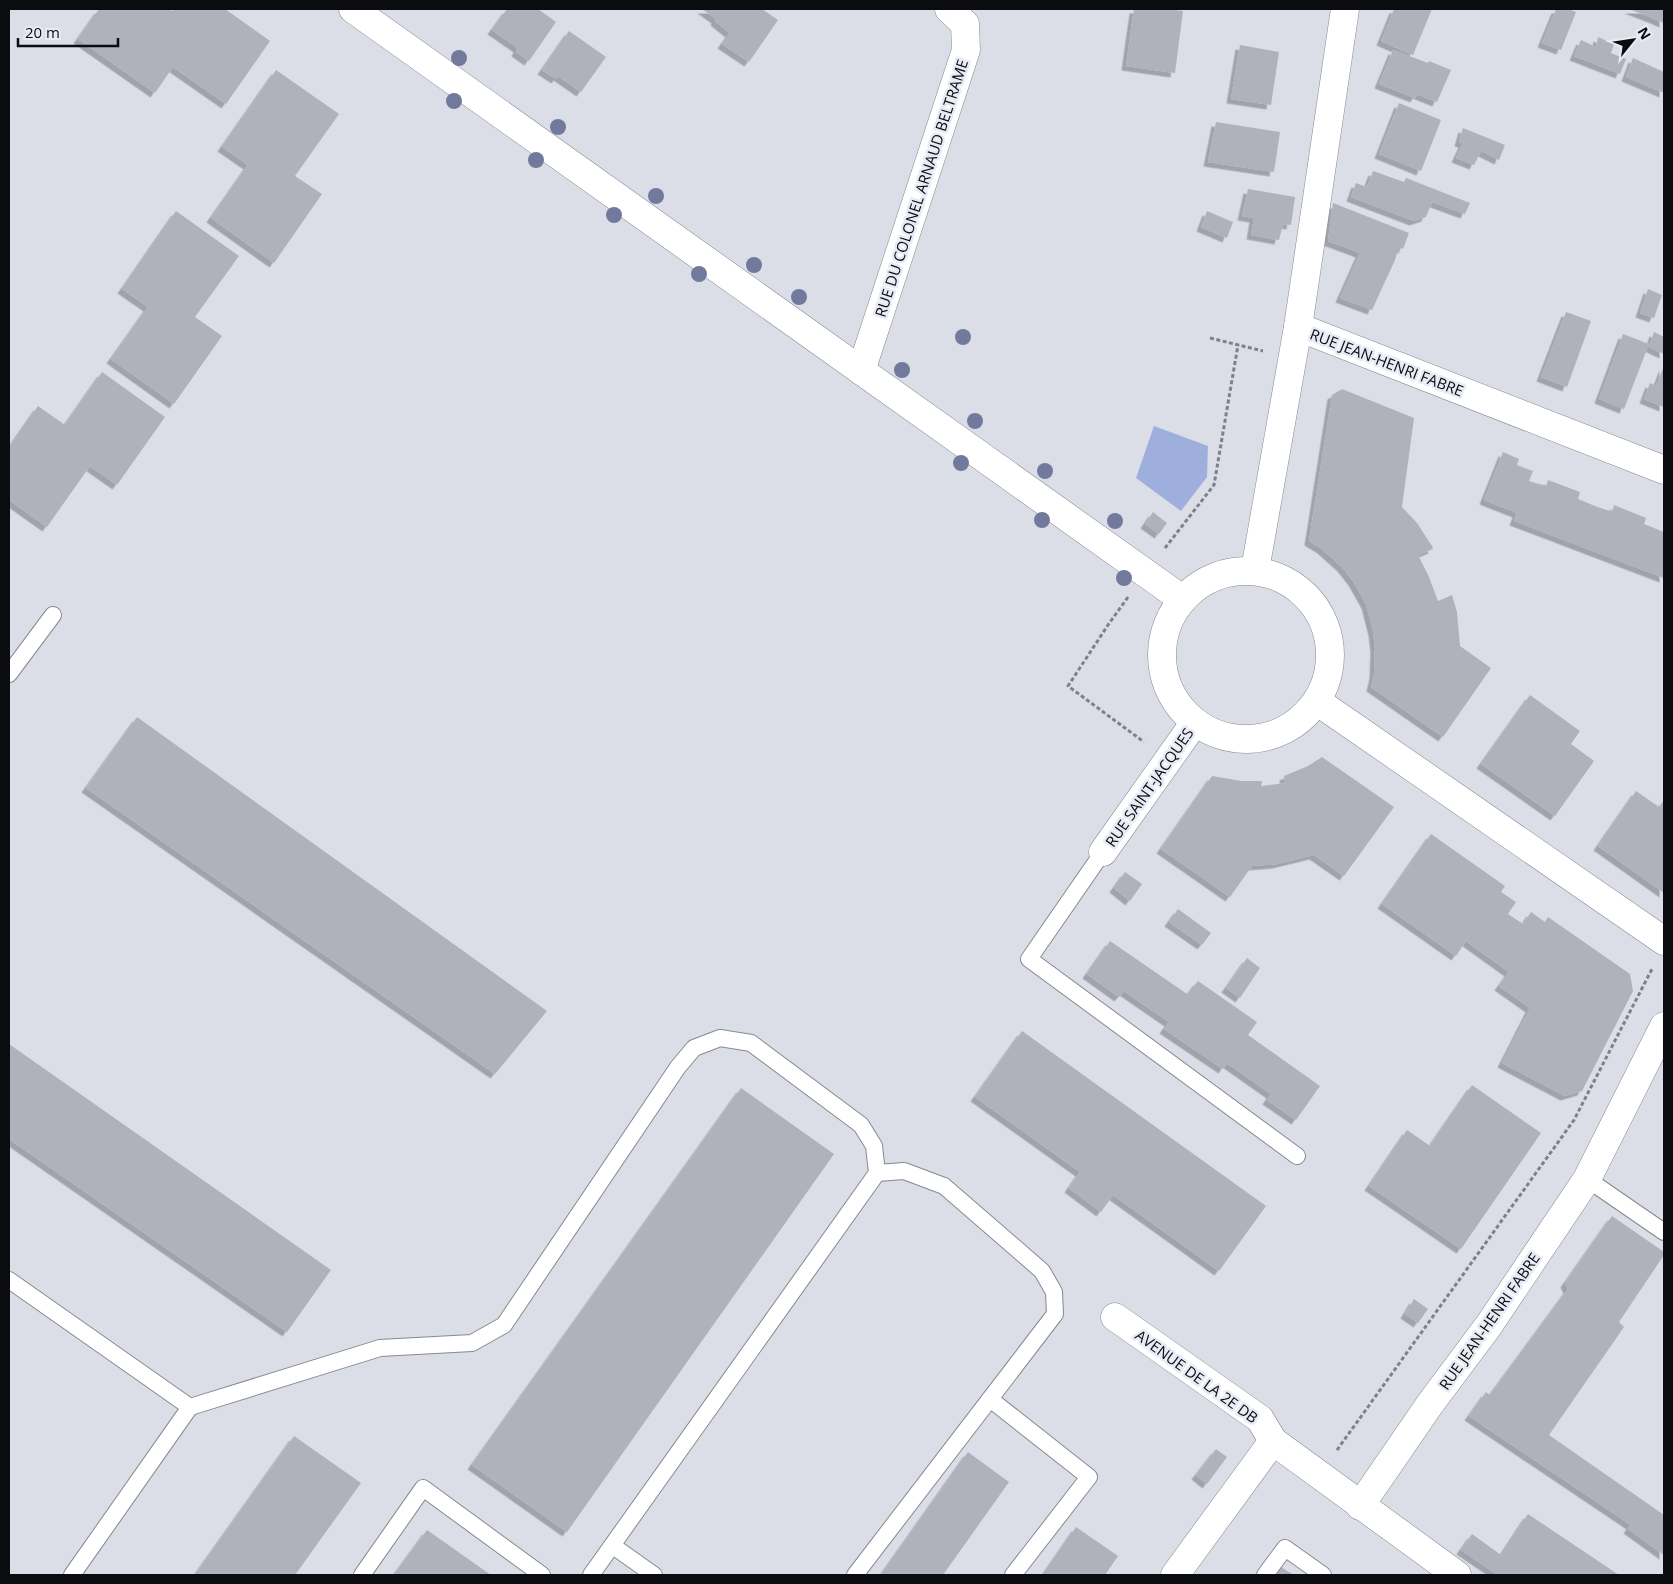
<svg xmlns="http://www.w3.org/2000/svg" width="1673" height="1584" viewBox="0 0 1673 1584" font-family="'Open Sans',sans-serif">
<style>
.green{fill:#9fafdd}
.building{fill:#afb2bb;filter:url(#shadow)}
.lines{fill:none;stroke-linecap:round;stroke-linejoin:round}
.service-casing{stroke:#868992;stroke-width:18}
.minor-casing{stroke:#868992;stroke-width:29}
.path{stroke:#7f8188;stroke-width:3;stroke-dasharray:4 2.5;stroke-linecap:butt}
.service{stroke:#fff;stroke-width:16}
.minor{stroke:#fff;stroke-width:28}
.tree{fill:#717a9d}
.labels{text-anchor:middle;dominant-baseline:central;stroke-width:5;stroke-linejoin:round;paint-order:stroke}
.street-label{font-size:15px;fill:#0b0c0f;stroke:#e8ebf5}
</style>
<defs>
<filter id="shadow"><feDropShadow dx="-4.5" dy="4.5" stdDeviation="0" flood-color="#0004"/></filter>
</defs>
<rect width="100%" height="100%" fill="#dbdee7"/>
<polygon class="green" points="1154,426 1208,446 1207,477 1181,511 1136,478"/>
<g class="building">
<polygon points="99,9 168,9 172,11 174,9 225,9 270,41 226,104 173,67 155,93 78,39"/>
<polygon points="507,9 538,9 556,22 529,61 516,52 518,48 492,30"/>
<polygon points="702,9 762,9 778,20 749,62 722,44 730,33 715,21 716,19"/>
<polygon points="1134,9 1167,9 1183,11 1175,73 1126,66"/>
<polygon points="1394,9 1432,9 1413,55 1381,41"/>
<polygon points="1556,9 1568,9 1576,12 1561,50 1542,43"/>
<polygon points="1629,9 1664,9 1664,23 1650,17"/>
<polygon points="569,31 606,57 581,92 558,76 556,79 542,70"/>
<polygon points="1598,37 1614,44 1611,53 1626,59 1620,74 1574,56 1581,40 1596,47"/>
<polygon points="1240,45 1279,52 1271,105 1231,99"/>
<polygon points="1393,50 1428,63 1429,61 1451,70 1437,102 1417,94 1415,98 1379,84"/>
<polygon points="1633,58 1664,72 1664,93 1626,77"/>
<polygon points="276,70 339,114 295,176 322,194 274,263 211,218 248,165 222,147"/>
<polygon points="1399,103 1441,120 1421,171 1379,154"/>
<polygon points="1216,122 1280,132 1274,172 1208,162"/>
<polygon points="1463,128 1505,145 1499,160 1481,151 1474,165 1456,158 1463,143 1459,142"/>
<polygon points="1373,171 1404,182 1406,178 1470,203 1465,214 1432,202 1426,217 1414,221 1351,197 1356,183 1367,187"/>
<polygon points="1248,189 1295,197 1291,225 1283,224 1279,240 1251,235 1254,218 1242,216"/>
<polygon points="1333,203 1409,233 1403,249 1399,247 1395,260 1372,310 1340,298 1360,253 1328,241"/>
<polygon points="176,211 239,256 195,317 222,336 174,404 111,359 148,307 122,289"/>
<polygon points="1207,211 1233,222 1227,238 1201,227"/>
<polygon points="1648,289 1662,295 1654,318 1640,313"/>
<polygon points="1566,312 1591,321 1567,387 1541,377"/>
<polygon points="1654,332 1664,337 1664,354 1649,347"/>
<polygon points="1623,334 1649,344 1624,409 1599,399"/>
<polygon points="1664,366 1664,407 1644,399 1650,383 1656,386"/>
<polygon points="102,372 165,417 117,485 90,466 47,527 9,500 9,448 38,406 65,425"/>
<polygon points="1342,389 1414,418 1402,507 1417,523 1432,546 1433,549 1418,555 1429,577 1438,601 1452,595 1457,612 1460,646 1491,668 1443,737 1371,687 1374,674 1375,648 1373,631 1366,604 1353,581 1342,567 1322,549 1309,541 1332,395"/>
<polygon points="1503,452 1519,459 1517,465 1533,471 1529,481 1546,486 1548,480 1580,492 1578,499 1595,506 1612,512 1614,505 1646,518 1644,524 1664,532 1664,578 1514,521 1517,513 1484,500"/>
<polygon points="1153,512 1167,523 1159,534 1145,524"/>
<polygon points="1530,695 1580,731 1571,744 1594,761 1555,816 1481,764"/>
<polygon points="137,717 547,1011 495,1074 86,788"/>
<polygon points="1322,757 1394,807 1344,876 1314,855 1277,864 1252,866 1230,897 1161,849 1212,776 1241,781 1262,781 1261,786 1285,783 1284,776 1308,766"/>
<polygon points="1636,791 1659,807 1664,800 1664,893 1598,846"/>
<polygon points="1431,834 1505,886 1501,892 1516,902 1508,914 1523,924 1531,912 1545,922 1548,917 1630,974 1633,991 1582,1091 1565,1096 1502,1063 1530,1008 1499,986 1509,972 1466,941 1456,956 1382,904"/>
<polygon points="1125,872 1142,884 1130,901 1114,888"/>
<polygon points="1178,909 1211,933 1202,945 1169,922"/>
<polygon points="1110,941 1187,994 1198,981 1257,1022 1248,1035 1320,1086 1296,1120 1267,1100 1271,1094 1227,1063 1223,1069 1164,1029 1169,1022 1124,991 1119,997 1087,974"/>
<polygon points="1247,958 1260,968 1240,998 1226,988"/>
<polygon points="1022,1031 1266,1206 1219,1271 1113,1195 1101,1212 1069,1188 1080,1172 975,1097"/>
<polygon points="9,1044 331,1270 287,1332 9,1139"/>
<polygon points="1472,1085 1541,1133 1461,1249 1369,1186 1407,1130 1430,1146"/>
<polygon points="741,1088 834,1154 567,1532 472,1465"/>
<polygon points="1612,1216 1664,1252 1664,1255 1619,1322 1624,1327 1549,1435 1664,1515 1664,1555 1628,1529 1631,1525 1469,1416 1486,1392 1490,1395 1568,1289 1565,1283"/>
<polygon points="1414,1299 1428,1309 1418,1323 1405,1314"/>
<polygon points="294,1436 361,1483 295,1575 195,1575"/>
<polygon points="1216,1449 1227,1457 1207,1484 1196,1475"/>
<polygon points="968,1452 1009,1482 943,1575 881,1575"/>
<polygon points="1528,1514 1619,1575 1498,1575 1461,1550 1472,1534 1501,1555"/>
<polygon points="1076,1527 1118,1556 1105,1575 1043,1575"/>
<polygon points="427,1530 491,1575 394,1575"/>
<polygon points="1280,1566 1287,1571 1294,1575 1274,1575"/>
</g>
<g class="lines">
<g class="service-casing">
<g id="service">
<polyline points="9,674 53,615"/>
<polyline points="1103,852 1029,959 1297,1156"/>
<polyline points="1587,1179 1664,1232"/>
<polyline points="9,1280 190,1407 72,1575"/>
<polyline points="990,1399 1089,1477 1013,1575"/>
<polyline points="190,1407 380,1348 472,1343 504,1325 678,1067 694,1048 720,1038 751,1043 861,1125 874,1146 877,1173 591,1575"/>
<polyline points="613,1546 654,1575"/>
<polyline points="362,1575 423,1488 542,1575"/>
<polyline points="855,1575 1055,1314 1054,1292 1042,1271 944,1186 904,1171 877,1173"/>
<polyline points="1265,1575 1285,1548 1323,1575"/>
</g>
</g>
<g class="minor-casing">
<g id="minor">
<polyline points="353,9 1182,599"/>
<polyline points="1298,327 1664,470"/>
<polyline points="861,371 966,50 965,24 949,9"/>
<polyline points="1255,570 1298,327 1345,9"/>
<circle cx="1246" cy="655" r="84"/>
<polyline points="1318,702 1664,941"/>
<polyline points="1103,852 1195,722"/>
<polyline points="1115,1317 1260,1419 1273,1441 1457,1575"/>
<polyline points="1360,1506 1430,1404 1489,1325 1587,1179 1664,1026"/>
<polyline points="1175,1575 1273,1441"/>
</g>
</g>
<g class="path">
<polyline points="1210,338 1263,351"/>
<polyline points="1165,548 1214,485 1238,345"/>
<polyline points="1128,597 1108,625 1068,686 1144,742"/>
<polyline points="1337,1450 1574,1120 1652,969"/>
</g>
<use href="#service" class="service"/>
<use href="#minor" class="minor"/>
</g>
<g class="tree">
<circle cx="459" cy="58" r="8"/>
<circle cx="454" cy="101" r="8"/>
<circle cx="558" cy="127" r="8"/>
<circle cx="536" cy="160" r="8"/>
<circle cx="656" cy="196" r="8"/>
<circle cx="614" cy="215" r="8"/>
<circle cx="754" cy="265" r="8"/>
<circle cx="699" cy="274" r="8"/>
<circle cx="799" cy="297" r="8"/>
<circle cx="963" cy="337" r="8"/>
<circle cx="902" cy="370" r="8"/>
<circle cx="975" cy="421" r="8"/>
<circle cx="961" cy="463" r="8"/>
<circle cx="1045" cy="471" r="8"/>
<circle cx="1042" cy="520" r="8"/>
<circle cx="1115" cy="521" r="8"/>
<circle cx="1124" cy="578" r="8"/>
</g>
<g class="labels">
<g class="street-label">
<text transform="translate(921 188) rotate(-72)">RUE DU COLONEL ARNAUD BELTRAME</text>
<text transform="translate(1387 362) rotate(21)">RUE JEAN-HENRI FABRE</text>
<text transform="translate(1149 787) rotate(-55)">RUE SAINT-JACQUES</text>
<text transform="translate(1489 1321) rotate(-55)">RUE JEAN-HENRI FABRE</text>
<text transform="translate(1197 1376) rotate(36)">AVENUE DE LA 2E DB</text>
</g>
</g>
<rect width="1673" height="1584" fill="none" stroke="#0b0c0f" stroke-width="20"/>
<g transform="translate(1633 40) rotate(60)" stroke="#e8ebf5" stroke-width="4" paint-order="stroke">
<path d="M0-4L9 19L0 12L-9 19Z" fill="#0b0c0f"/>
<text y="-8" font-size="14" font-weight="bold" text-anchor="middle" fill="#0b0c0f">N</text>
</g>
<path d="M18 38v8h100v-8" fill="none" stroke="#0b0c0f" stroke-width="2.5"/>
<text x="25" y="38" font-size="15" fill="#0b0c0f" stroke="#e8ebf5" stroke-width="4" paint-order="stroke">20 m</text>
</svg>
